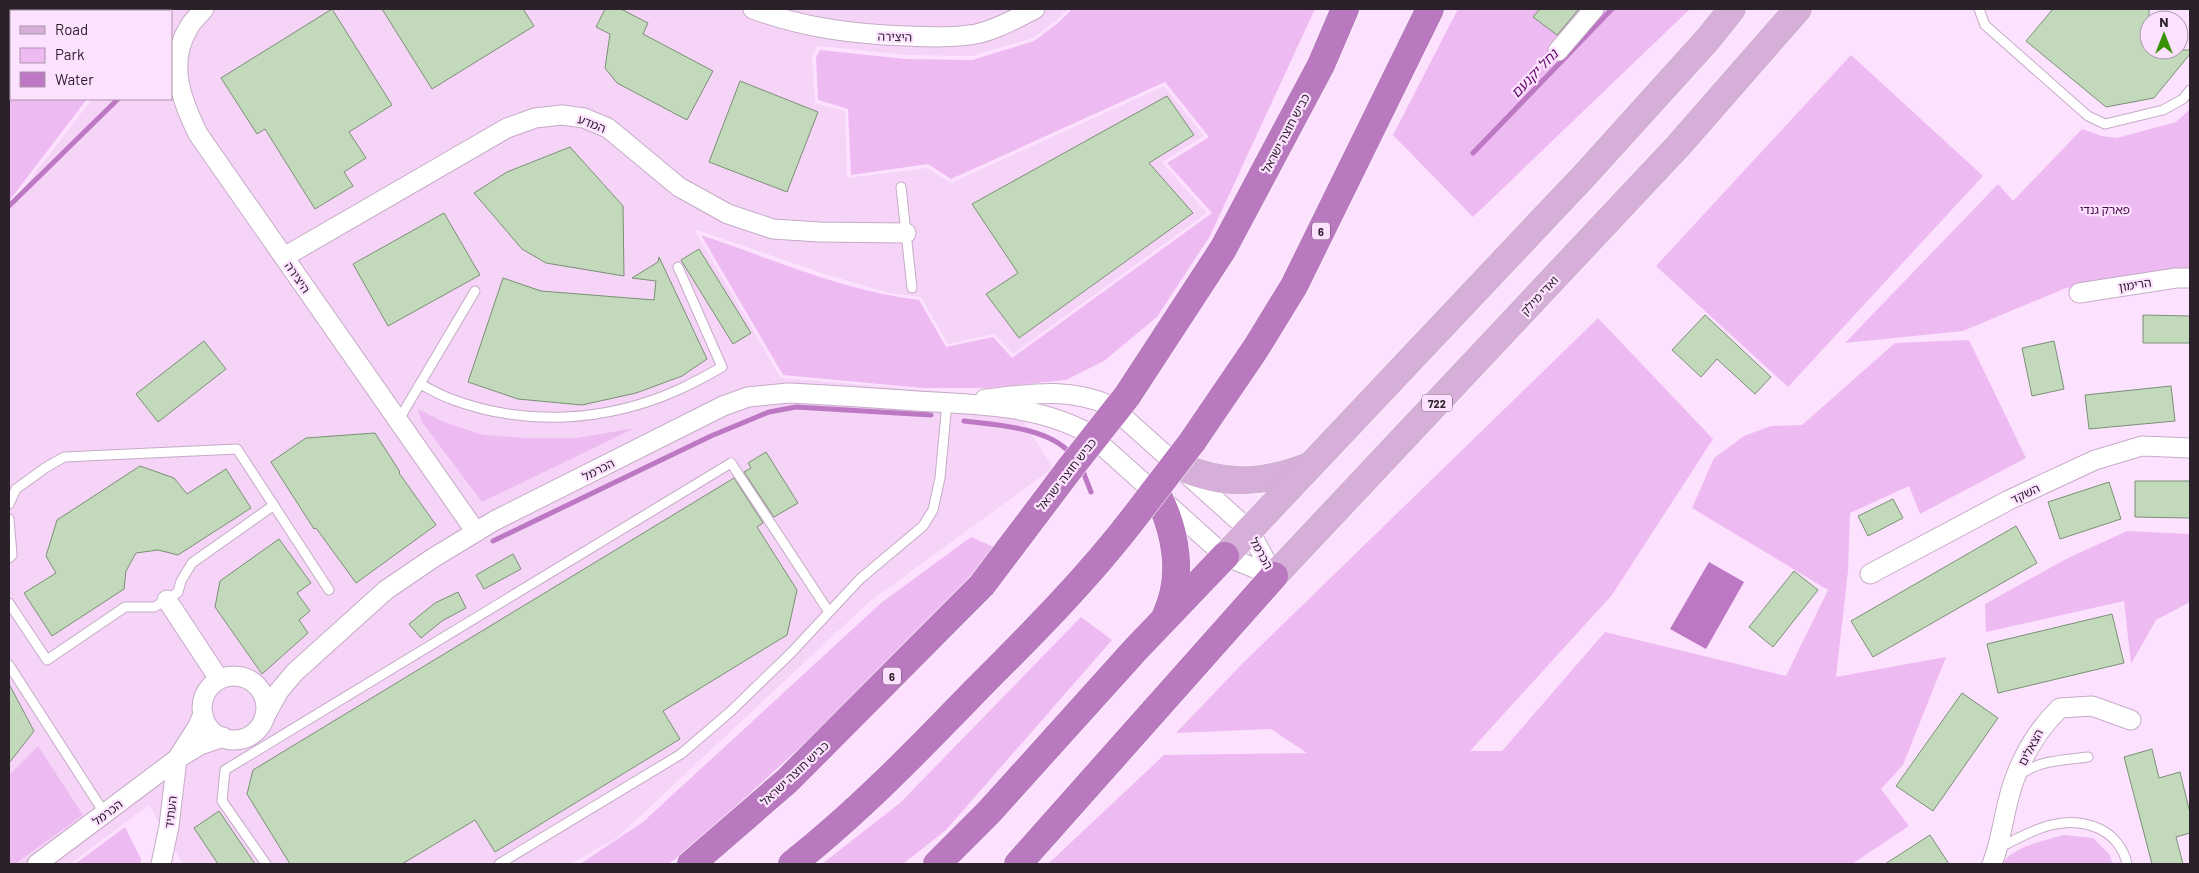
<svg xmlns="http://www.w3.org/2000/svg" width="2199" height="873" viewBox="0 0 2199 873" font-family="Barlow,'Noto Sans Hebrew',sans-serif">
<style>
.built{fill:#f5d4f7}
.green{fill:#eebaf2}
.water{fill:#bc78c2}
.lines{fill:none;stroke-linecap:round;stroke-linejoin:round}
.stream{stroke:#bc78c2;stroke-width:5}
.building{fill:#c2d9bb;stroke:#7a9074}
.lane-casing{stroke:#c5abc6;stroke-width:11}
.street-casing{stroke:#c5abc6;stroke-width:21}
.primary-casing{stroke:#fff;stroke-width:29}
.highway-casing{stroke:#fff;stroke-width:29}
.lane{stroke:#fff;stroke-width:9}
.street{stroke:#fff;stroke-width:19}
.primary{stroke:#d5afd8;stroke-width:28}
.highway{stroke:#b979be;stroke-width:28}
.highway-bridge-casing{stroke:#fff;stroke-width:29;stroke-linecap:butt}
.highway-bridge{stroke:#b979be;stroke-width:28}
.labels{text-anchor:middle;dominant-baseline:central;stroke-width:4.5;stroke-linejoin:round;paint-order:stroke}
.shield{fill:#fde2ff;stroke:#6a5b6b;stroke-width:1}
.shield-label{font-size:11px;font-weight:bold;fill:#2b212b}
.street-label{font-size:12px;fill:#2b212b;stroke:#fde2ff}
.park-label{font-size:12px;fill:#48074e;stroke:#fde2ff}
.water-label{font-size:14px;font-style:italic;fill:#600768;stroke:#fde2ff}
</style>
<rect width="100%" height="100%" fill="#fde2ff"/>
<polygon class="built" points="174,9 1068,9 1056,21 1033,38 972,56 906,55 818,46 812,56 815,103 845,111 847,178 927,168 951,183 1164,86 1204,136 1162,162 1207,213 1013,354 994,334 948,344 921,297 889,293 825,274 694,229 781,378 1008,397 1053,468 869,602 618,837 570,864 183,864 149,805 70,864 9,864 9,207 92,99 171,99 171,11"/>
<g class="green">
<polygon points="9,9 168,9 165,11 11,11 11,99 87,99 9,201"/>
<path d="M1072 9H1315L1210 236 1157 317 1104 361 1066 380 986 388H922L783 375 701 235C772 259 844 291 919 300L946 347 993 337 1012 358 1212 213 1167 163 1209 137 1165 82 951 179 928 164 851 175 848 109 818 100 816 57 820 50 906 59 972 60 1034 41 1058 23Z"/>
<polygon points="1458,9 1690,9 1473,217 1393,135"/>
<polygon points="1851,55 1983,176 1788,387 1656,266"/>
<polygon points="2190,109 2190,268 2136,276 2066,288 1963,331 1845,343 1998,184 2013,201 2082,129 2102,136 2117,138 2176,122"/>
<polygon points="1598,318 1713,439 1612,595 1470,751 1502,751 1605,632 1786,676 1828,590 1692,508 1714,458 1744,436 1771,426 1802,425 1895,343 1969,340 2026,458 1920,514 1909,486 1850,513 1848,571 1836,677 1946,657 1903,765 1881,789 1909,826 1852,864 1048,864 1164,755 1307,753 1271,729 1176,733 1243,663"/>
<polygon points="418,409 444,422 483,435 524,438 577,438 635,428 482,502 422,422"/>
<polygon points="2127,531 2190,534 2190,602 2156,620 2131,664 2124,601 1986,632 1985,604 2066,559"/>
<polygon points="971,537 996,548 903,649 818,731 689,849 668,864 580,864 643,822 881,603"/>
<polygon points="1081,617 1112,640 946,830 903,864 822,864 900,803"/>
<polygon points="38,746 83,815 15,864 9,864 9,775"/>
<polygon points="125,827 141,859 141,864 75,864"/>
<path d="M2064 835 2093 838 2109 854 2113 864H2003C2010 847 2047 840 2064 835Z"/>
</g>
<polygon class="water" points="1709,562 1744,582 1706,649 1670,629"/>
<g class="lines">
<g class="stream">
<polyline points="167,11 168,9"/>
<polyline points="1473,153 1612,9"/>
<polyline points="9,206 118,99"/>
<path d="M964 421C996 425 1048 427 1071 454"/>
<polyline points="1082,469 1091,492"/>
<polyline points="493,541 711,436 769,412 796,407 931,415"/>
</g>
</g>
<g class="building">
<polygon points="332,9 392,105 349,132 366,158 344,172 353,186 315,209 265,129 257,134 221,78"/>
<polygon points="382,9 523,9 534,26 432,89"/>
<polygon points="605,9 621,9 648,23 643,34 713,71 687,120 617,83 605,68 610,34 596,27"/>
<polygon points="1540,9 1579,9 1557,35 1533,17"/>
<polygon points="2053,9 2149,9 2149,50 2190,50 2190,54 2154,98 2106,107 2026,41"/>
<polygon points="740,81 818,112 787,192 709,162"/>
<polygon points="1167,96 1194,135 1149,163 1193,213 1019,338 986,294 1018,273 972,204"/>
<polygon points="570,147 623,206 624,276 546,263 522,249 474,193 507,172"/>
<polygon points="444,213 480,275 388,326 353,264"/>
<polygon points="699,249 751,333 733,344 681,260"/>
<polygon points="659,257 707,359 682,376 636,393 582,405 518,399 468,382 503,278 541,291 654,300 656,281 632,278 658,262"/>
<polygon points="1705,315 1771,377 1755,394 1717,359 1701,377 1672,350"/>
<polygon points="2143,315 2190,316 2190,343 2143,343"/>
<polygon points="204,341 226,369 158,422 136,394"/>
<polygon points="2054,341 2064,389 2032,396 2022,348"/>
<polygon points="2171,386 2175,421 2089,429 2085,395"/>
<polygon points="375,433 400,472 399,473 436,525 356,583 316,528 314,529 271,462 306,438"/>
<polygon points="766,452 798,503 774,517 744,472 751,468 748,463"/>
<polygon points="140,466 174,478 187,494 226,469 251,508 178,555 158,550 136,553 126,571 124,589 52,636 24,593 56,573 46,556 57,520"/>
<polygon points="734,478 763,523 757,527 797,590 787,635 663,711 680,739 495,852 475,820 402,864 290,864 247,794 253,770"/>
<polygon points="2135,481 2190,481 2190,518 2135,517"/>
<polygon points="2109,482 2121,519 2060,539 2048,502"/>
<polygon points="1893,499 1903,518 1868,536 1858,516"/>
<polygon points="2016,526 2037,563 1873,657 1851,621"/>
<polygon points="279,539 311,583 297,593 310,611 299,620 308,633 262,674 215,607 220,581"/>
<polygon points="513,554 521,569 484,589 476,575"/>
<polygon points="1794,571 1818,590 1773,647 1749,627"/>
<polygon points="458,592 466,608 442,621 421,638 409,624 435,603"/>
<polygon points="2112,614 2124,663 1998,693 1987,644"/>
<polygon points="9,684 34,731 9,763"/>
<polygon points="1962,693 1998,718 1933,811 1896,786"/>
<polygon points="2152,749 2159,778 2180,772 2190,813 2190,833 2176,837 2183,864 2152,864 2124,757"/>
<polygon points="219,811 255,864 218,864 194,828"/>
<polygon points="1930,835 1949,864 1885,864"/>
</g>
<g class="lines">
<g class="lane-casing">
<g id="lane">
<polyline points="1979,9 1985,25 2088,116 2105,124 2163,110 2183,99 2190,90"/>
<polyline points="901,187 912,288"/>
<path d="M420 384C430 389 440 395 451 399 525 427 606 422 678 390 693 383 708 375 722 367L678 267"/>
<polyline points="398,421 475,291"/>
<polyline points="9,504 16,489 45,468 64,457 237,449 329,590"/>
<polyline points="9,519 12,555 9,558"/>
<polyline points="9,603 47,660 125,607 154,607 167,600 178,592 181,581 192,563 274,505"/>
<polyline points="9,665 105,814"/>
<path d="M2021 774C2040 760 2065 760 2088 757"/>
<path d="M1999 848C2031 831 2064 812 2100 829 2114 836 2124 849 2127 864"/>
<polyline points="266,864 222,801 225,770 731,463 829,612"/>
<polyline points="499,864 681,754 731,711 791,653 860,579 923,526 933,510 940,478 947,403"/>
</g>
</g>
<g class="street-casing">
<g id="street">
<path d="M204 9C200 14 193 20 189 27 167 63 181 99 198 134L476 532"/>
<path d="M753 9C803 28 854 34 907 36 929 37 953 38 976 34 996 30 1017 18 1035 9"/>
<polyline points="1558,51 1594,9"/>
<polyline points="284,257 507,128 535,118 562,115 584,118 608,128 679,187 728,214 773,229 819,232 906,233"/>
<polyline points="2079,293 2176,278 2190,278"/>
<path d="M985 399C1030 394 1069 387 1111 406L1249 530 1274 576"/>
<polyline points="1870,574 2009,500 2095,460 2142,446 2190,448"/>
<polyline points="167,600 219,679"/>
<circle cx="234" cy="708" r="32"/>
<path d="M264 718 279 691 295 672 386 590 433 558 494 521 723 406 748 397 788 393C831 395 874 398 917 401 974 404 1038 405 1088 433L1225 556 1274 576"/>
<polyline points="37,864 177,759 200,745 223,737"/>
<polyline points="161,864 169,826 177,759 198,726 203,714"/>
<path d="M1992 864C2003 837 2004 806 2015 778 2025 751 2039 728 2060 708L2092 706 2131 720"/>
</g>
</g>
<g class="primary-casing">
<g id="primary">
<path d="M1179 466C1226 486 1262 484 1309 466"/>
<polyline points="1225,556 1584,176 1708,39 1732,9"/>
<polyline points="1274,576 1679,145 1798,9"/>
</g>
</g>
<g class="highway-casing">
<g id="highway">
<polyline points="1127,396 1223,249 1321,65 1345,9"/>
<polyline points="1192,442 1256,348 1294,286 1430,9"/>
<path d="M1158 496C1176 533 1184 576 1166 615"/>
<polyline points="691,864 787,781 982,585 1071,467"/>
<path d="M792 864C858 812 917 751 976 690 1032 634 1088 578 1136 515"/>
<polyline points="937,864 989,812 1136,649 1225,556"/>
<polyline points="1018,864 1274,576"/>
</g>
</g>
<use href="#lane" class="lane"/>
<use href="#street" class="street"/>
<use href="#primary" class="primary"/>
<use href="#highway" class="highway"/>
<g class="highway-bridge-casing">
<g id="highway-bridge">
<polyline points="1071,467 1127,396"/>
<polyline points="1136,515 1192,442"/>
</g>
</g>
<use href="#highway-bridge" class="highway-bridge"/>
</g>
<g class="labels">
<g class="shield">
<rect x="1312" y="222.5" width="18" height="17" rx="4"/>
<rect x="1422" y="394.5" width="30" height="17" rx="4"/>
<rect x="883" y="667.5" width="18" height="17" rx="4"/>
</g>
<g class="shield-label">
<text x="1321" y="231">6</text>
<text x="1437" y="403">722</text>
<text x="892" y="676">6</text>
</g>
<g class="street-label">
<text transform="translate(895 36) rotate(2)">היצירה</text>
<text transform="translate(592 123) rotate(21)">המדע</text>
<text transform="translate(1285 133) rotate(-62)">כביש חוצה ישראל</text>
<text transform="translate(298 277) rotate(55)">היצירה</text>
<text transform="translate(2135 284) rotate(-9)">הרימון</text>
<text transform="translate(1539 295) rotate(-47)">ואדי מילק</text>
<text transform="translate(598 469) rotate(-27)">הכרמל</text>
<text transform="translate(1066 474) rotate(-52)">כביש חוצה ישראל</text>
<text transform="translate(2025 493) rotate(-26)">השקד</text>
<text transform="translate(1262 553) rotate(61)">הכרמל</text>
<text transform="translate(2030 747) rotate(-62)">הצאלים</text>
<text transform="translate(794 773) rotate(-43)">כביש חוצה ישראל</text>
<text transform="translate(107 812) rotate(-37)">הכרמל</text>
<text transform="translate(170 812) rotate(-83)">העתיד</text>
</g>
<g class="park-label">
<text x="2105" y="209">פארק גנדי</text>
</g>
<g class="water-label">
<text transform="translate(1534 73) rotate(-46)">נחל יקנעם</text>
</g>
</g>
<rect width="2199" height="873" fill="none" stroke="#2b212b" stroke-width="20"/>
<rect x="10" y="10" width="162" height="90" fill="#fde2ff" stroke="#a995aa"/>
<rect x="20" y="26" width="25" height="8" fill="#d5afd8" stroke="#a995aa"/>
<text x="55" y="35" font-size="15" fill="#2b212b">Road</text>
<rect x="20" y="48" width="25" height="15" fill="#eebaf2" stroke="#a995aa"/>
<text x="55" y="60" font-size="15" fill="#2b212b">Park</text>
<rect x="20" y="72" width="25" height="15" fill="#bc78c2" stroke="#a995aa"/>
<text x="55" y="85" font-size="15" fill="#2b212b">Water</text>
<g transform="translate(2164 35)"><circle r="24" fill="#fde2ff" stroke="#a995aa"/>
<path d="M0-4L9 19L0 12L-9 19Z" fill="#379208"/>
<text y="-8" font-size="14" font-weight="bold" text-anchor="middle" fill="#2b212b">N</text>
</g>
</svg>
